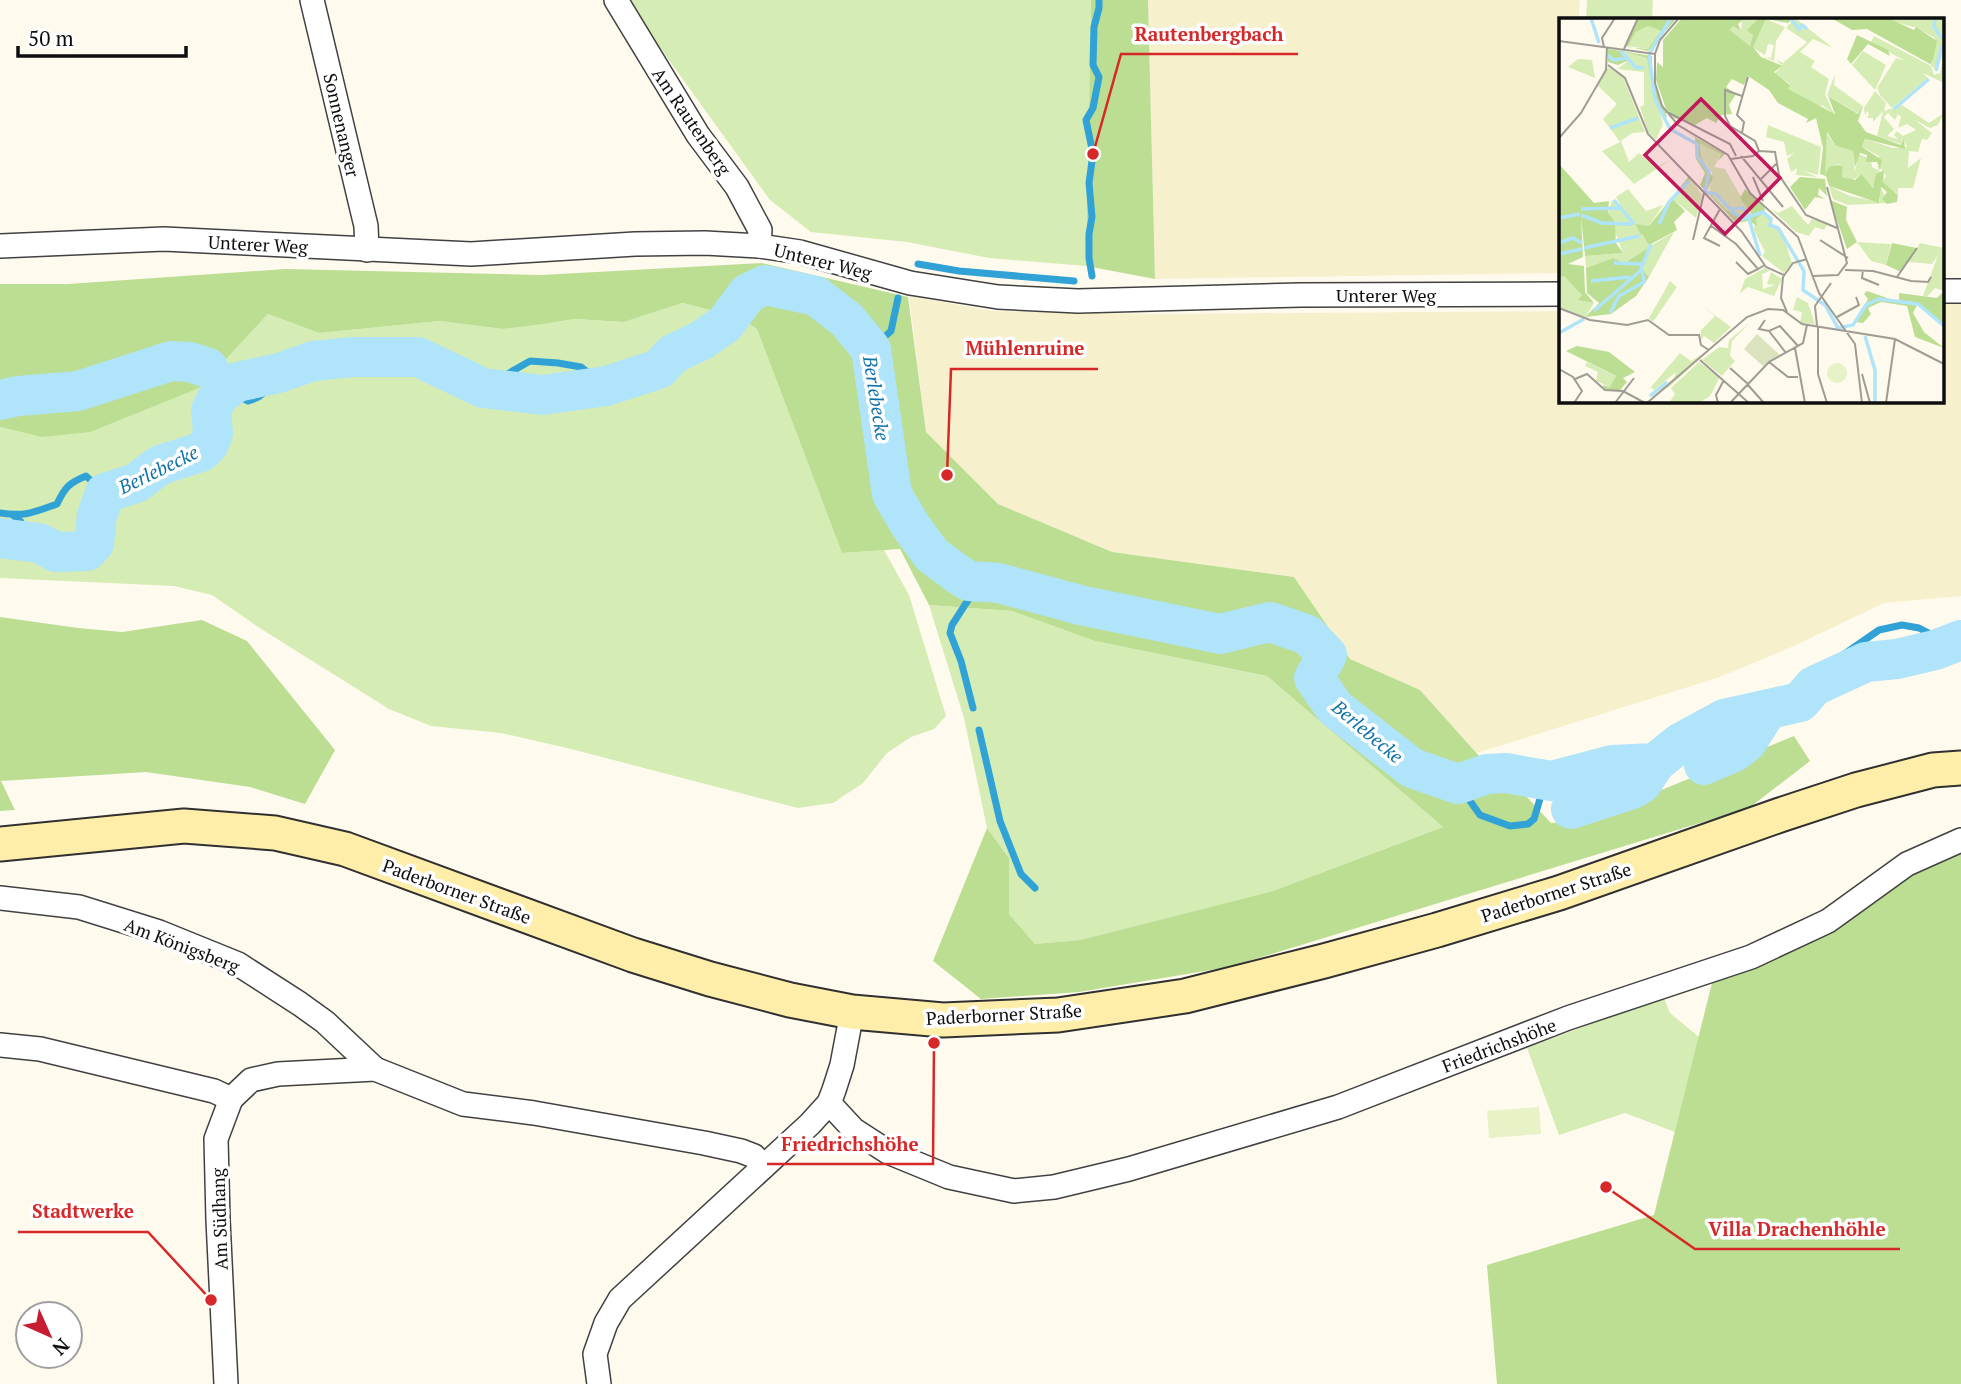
<svg xmlns="http://www.w3.org/2000/svg" width="1961" height="1384" viewBox="0 0 1961 1384" font-family="'PT Serif',serif">
<style>
.farmland{fill:#f7f0cc}
.green{fill:#d6ecb5}
.forest{fill:#bbde93}
.pitch{fill:#e7f3c7}
.lines{fill:none;stroke-linecap:round;stroke-linejoin:round}
.stream{stroke:#31a2d6;stroke-width:7}
.river{stroke:#afe4fa;stroke-width:40}
.minor-casing{stroke:#414141;stroke-width:26}
.secondary-casing{stroke:#303030;stroke-width:37}
.minor{stroke:#fff;stroke-width:23}
.secondary{stroke:#ffeea9;stroke-width:33}
.labels{text-anchor:middle;dominant-baseline:central;stroke-width:7;stroke-linejoin:round;paint-order:stroke}
.street-label{font-size:18px;fill:#0e0e0e;stroke:#fff}
.water-label{font-size:19px;font-style:italic;fill:#0e72a8;stroke:#fff}
.inset-river{fill:none;stroke:#afe4fa;stroke-width:3.5}
.inset-road{fill:none;stroke:#9f9c94;stroke-width:2}
.view{fill:#c2185b;fill-opacity:0.15;stroke:#c2185b;stroke-width:3.5}
.inset-edge{fill:none;stroke:#0e0e0e;stroke-width:3.5}
.leader{fill:none;stroke:#d62828;stroke-width:2.5}
.callout-dot{fill:#d62828;stroke:#fff;stroke-width:2.5}
.callout-label{font-size:19px;text-anchor:middle;font-weight:bold;fill:#d62828;stroke:#fff;stroke-width:7;stroke-linejoin:round;paint-order:stroke}
</style>
<rect width="100%" height="100%" fill="#fffaee"/>
<g class="farmland">
<polygon points="1148,0 1580,0 1579,19 1560,19 1560,273 1155,279"/>
<polygon points="909,296 993,311 1153,314 1560,311 1560,401 1942,401 1942,304 1961,304 1961,596 1884,603 1796,645 1720,677 1477,753 1420,690 1350,659 1294,577 1112,552 998,504 926,433"/>
</g>
<g class="green">
<polygon points="630,0 1091,0 1086,266 989,258 907,242 811,232 770,200 645,27"/>
<polygon points="1587,0 1653,0 1652,19 1586,19"/>
<polygon points="681,303 741,318 757,329 842,553 884,550 909,595 946,716 934,729 911,737 887,753 863,783 833,803 798,808 571,749 501,733 431,726 389,709 258,627 212,595 174,586 0,578 0,427 41,437 198,388 268,314 319,333 440,321 503,329 544,324 574,319 624,322"/>
<polygon points="929,605 1012,611 1095,641 1267,676 1443,827 1273,891 1080,940 1035,944 1009,914 1009,858 987,828 964,718"/>
<polygon points="1663,996 1670,1013 1699,1037 1675,1132 1625,1113 1559,1135 1527,1048"/>
</g>
<g class="forest">
<polygon points="1091,0 1148,0 1155,279 1086,266"/>
<polygon points="762,263 908,297 926,432 998,504 1112,552 1294,577 1350,659 1420,690 1507,787 1525,795 1551,823 1585,821 1794,736 1810,761 1749,808 1229,967 1079,992 981,999 933,961 987,828 1009,858 1009,914 1035,944 1080,940 1273,891 1443,827 1267,676 1095,641 1012,611 929,605 900,549 842,553 757,329 741,318 682,303 624,322 574,319 544,324 503,329 440,321 319,333 268,314 199,388 90,432 41,437 0,427 0,284 68,284 285,269 541,275"/>
<polygon points="0,617 78,628 122,632 202,620 247,641 335,750 305,804 250,787 146,772 1,781 15,810 0,811"/>
<polygon points="1961,842 1961,1384 1497,1384 1487,1265 1654,1215 1712,983 1830,922"/>
</g>
<polygon class="pitch" points="1539,1107 1541,1134 1489,1138 1487,1111"/>
<g class="lines">
<g class="stream">
<polyline points="918,264 959,271 1074,281"/>
<polyline points="1092,276 1089,258 1089,234 1092,217 1089,183 1093,154 1086,120 1093,108 1099,77 1093,65 1094,27 1099,8 1099,0"/>
<polyline points="871,349 891,331 898,298"/>
<path d="M231 387 238 396 248 401C265 397 269 387 279 373"/>
<polyline points="483,388 530,361 558,363 581,367 606,386"/>
<path d="M0 513C25 517 35 512 57 504 65 487 69 483 86 476L105 493"/>
<polyline points="13,515 21,522 29,542"/>
<polyline points="1814,686 1830,664 1879,630 1902,625 1919,628 1940,639 1945,645"/>
<polyline points="973,708 961,661 950,633 952,625 972,594 984,582"/>
<polyline points="979,730 1000,821 1021,874 1035,888"/>
<polyline points="1458,784 1480,815 1510,826 1528,824 1534,819 1542,792 1551,781"/>
</g>
<g class="river">
<polyline points="0,400 18,396 78,391 171,361 190,362 208,368"/>
<polyline points="0,538 39,543 56,552 87,551 94,543 97,515 105,493 136,483 160,465 201,452 209,444 213,433 211,410 219,395 237,382 279,373 313,361 353,357 418,357 483,388 543,395 606,386 659,369 673,354 702,340 725,324 748,293 765,285 816,296 847,320 871,349 892,494 910,525 932,555 959,575 969,581 999,583 1080,605 1220,634 1270,622 1308,635 1327,655 1314,678 1335,708 1412,768 1458,784 1487,774 1506,773 1551,781 1612,765 1655,763 1680,743 1724,719 1800,702 1814,686 1866,662 1897,659 1935,650 1961,640"/>
<polyline points="1704,765 1734,752 1747,742 1767,710"/>
<polyline points="1571,809 1632,789 1642,783 1655,763"/>
</g>
<g class="minor-casing">
<g id="minor">
<polyline points="312,0 366,226 367,250"/>
<polyline points="616,0 698,135 737,187 760,230 759,246"/>
<polyline points="0,246 164,239 471,254 635,244 705,243 759,246 800,252 910,283 998,297 1078,301 1301,295 1560,294"/>
<polyline points="1942,291 1961,291"/>
<polyline points="0,898 79,907 159,932 238,964 300,1004 325,1022 375,1069"/>
<polyline points="0,1045 40,1049 214,1091 231,1099"/>
<polyline points="829,1103 854,1130 888,1152 949,1177 1014,1191 1054,1187 1129,1169 1338,1107 1568,1018 1751,957 1828,921 1907,864 1961,840"/>
<polyline points="226,1384 218,1220 216,1139 231,1099 251,1080 278,1074 375,1069 463,1104 534,1113 704,1143 741,1151 754,1156 763,1167"/>
<polyline points="599,1384 595,1354 606,1323 620,1299 810,1124 829,1103 834,1090 842,1065 852,1012"/>
</g>
</g>
<g class="secondary-casing">
<polyline id="secondary" points="0,844 184,826 275,833 345,849 633,955 710,979 790,1000 852,1012 943,1020 1058,1015 1185,996 1324,961 1437,930 1559,893 1780,815 1856,790 1933,770 1961,768"/>
</g>
<use href="#minor" class="minor"/>
<use href="#secondary" class="secondary"/>
</g>
<g class="labels">
<g class="street-label">
<text transform="translate(692 121) rotate(56)">Am Rautenberg</text>
<text transform="translate(342 125) rotate(77)">Sonnenanger</text>
<text transform="translate(258 244) rotate(3)">Unterer Weg</text>
<text transform="translate(823 261) rotate(14)">Unterer Weg</text>
<text x="1386" y="295">Unterer Weg</text>
<text transform="translate(457 891) rotate(20)">Paderborner Straße</text>
<text transform="translate(1556 892) rotate(-18)">Paderborner Straße</text>
<text transform="translate(182 945) rotate(21)">Am Königsberg</text>
<text transform="translate(1004 1014) rotate(-3)">Paderborner Straße</text>
<text transform="translate(1499 1045) rotate(-21)">Friedrichshöhe</text>
<text transform="translate(219 1219) rotate(-92)">Am Südhang</text>
</g>
<g class="water-label">
<text transform="translate(877 398) rotate(81)">Berlebecke</text>
<text transform="translate(158 469) rotate(-26)">Berlebecke</text>
<text transform="translate(1368 731) rotate(40)">Berlebecke</text>
</g>
</g>
<g transform="translate(1559 18)">
<rect width="385" height="385" fill="#fffaee"/>
<path d="M183 0 201 2 189 11 194 17 191 28 171 12 174 8 182 13ZM236 0 274 30 254 21 241 34 256 43 252 49 270 61 266 76 275 96 263 87 257 90 228 71 231 66 216 55 224 48 216 41 224 45 248 24 227 10ZM322 0H385V65L364 55 369 60 333 90 321 77 318 70 337 40 346 43 312 24 315 18 372 48 375 57 381 55 383 45 382 28 376 52 371 46 376 20 358 10ZM207 1 226 9 217 23 215 43 205 39 212 40 215 27 209 26 206 37 193 29ZM89 8 102 13 90 31 68 28 77 14ZM304 33 327 47 316 72 293 47ZM65 34 88 40 104 106 97 122 89 114 81 89 85 87V54L58 51 69 43 77 49ZM19 41 33 42 36 60 9 49ZM49 49 64 59 86 114 73 115 62 123 70 144 80 135 98 149 113 141 75 166 43 133 61 124 44 101 58 86 38 67ZM276 56 275 67 304 88 300 96 268 77ZM316 73 327 85 325 93 343 87 370 105 385 95 379 107 371 110 356 102 373 115 368 122 363 121 359 134 350 133 349 150 362 140 354 170H339V176L323 164 327 158 323 151 320 152 319 151 320 138 303 129 306 121 334 130 348 129 344 119 342 126 318 118 324 93 314 104V100H308L310 96 308 93 306 97 305 90ZM329 95 336 102 339 96 342 99 339 110 348 106 357 112 344 118 338 113 335 117 339 121 328 118 335 111 325 99ZM209 107 262 129 259 157 241 152 259 159 237 157 238 150 232 154 228 141 236 134 228 138 225 124 207 119ZM268 116 277 128 294 133 296 154 299 136 312 141 313 149 321 153 317 170 309 167 302 156 294 162 283 159 284 148 278 146 265 158ZM141 124 162 136 155 149 166 151 192 196 189 201 167 193 150 176 153 155 142 138ZM132 161 143 177 137 200 114 181ZM270 168 291 178 321 184V168L329 185 289 187 274 181ZM69 171 87 193 104 187 90 208 77 207 91 228 115 214 90 259 83 250 91 229 64 245 54 240 27 250 26 238 64 235 49 195 53 182 65 194 57 179ZM233 188 249 207 253 201 269 205 265 212 256 209 250 218 237 214 211 190 219 195ZM205 195 225 220 233 245 225 255 203 238 206 234 195 212 196 201ZM298 224 332 226 327 247 312 243ZM361 225 385 230V273L376 270 368 279 364 278 379 237 373 246 350 244ZM206 250 211 253 203 256 204 271 216 267 208 266 212 254 223 261 215 278 189 269 181 275 186 261ZM5 258 24 277 20 282 35 285 26 299 0 289V260ZM111 263 118 269 94 304 90 300ZM238 279 249 285 256 306 241 305 243 294 234 292ZM142 287 172 309 155 325 145 318 141 324 142 312 156 298ZM192 304 173 323 171 338 176 343 163 358 143 342 160 329 169 330 170 322ZM149 333 110 369 91 381 115 360 117 354 95 372 92 369 121 335 132 343ZM28 344 58 359 55 366 51 369 37 363 39 354 26 348ZM140 344 161 359 151 378 140 385H110L116 376 112 370Z" fill="#d6ecb5" fill-rule="evenodd"/>
<path d="M80 0H118L89 33 67 28ZM89 8 102 13 89 31 68 29 77 14ZM123 0H186L179 6 182 13 174 8 171 12 191 28 194 17 188 12 200 0H234L229 5 207 1 194 29 202 39 224 48 215 54 231 67 229 71 276 96 269 78 299 96 304 88 299 103 307 114 342 127 345 119 346 131 306 121 303 129 323 142 321 151 318 144H307L308 137 301 135 296 149 294 133 277 128 268 114 266 157 270 149 279 147 284 148 283 159 296 162 302 156 314 170 317 156 325 152 324 164 339 177 338 184 328 186 323 181 328 174 322 169 320 185 270 168 267 158 261 156 264 130 257 100 247 105 249 101 219 85 210 72 189 58 185 67 173 61 167 69 177 76 170 87 173 96 163 97 157 105 148 100 136 107 115 100 107 91 97 62 98 44 104 49V22ZM272 0 331 1 355 12 357 9 378 23 374 41 371 46 308 11 293 12ZM298 17 329 32 331 38 309 26 292 46 288 41ZM49 31 93 38V59L108 99 104 100 95 79 88 40 65 34 77 49 68 43 59 47 49 44ZM123 112 166 136 159 143 162 136 141 125 142 138 154 160 148 173 167 192 188 201 192 195 181 180 186 171 205 189 206 194 197 201 198 208 190 203 177 205 141 167 146 155 137 141 136 120ZM0 146 35 185 50 183 49 195 56 204 74 208 56 207 57 225 64 235 26 238 22 199 24 239 9 246 25 248 26 274 35 285 19 282 23 277 5 258 0 260ZM130 158 132 161 114 181 126 193 115 204 118 212 90 227 83 216 60 225 82 216 76 206 90 208ZM241 159 266 161 268 178 260 170 259 177 266 181 256 179 246 192 231 169ZM271 182 288 189 287 202 298 224 288 231ZM333 225 358 230 342 254 327 247ZM92 228 83 250 90 259 77 278 52 296 26 299 40 285 28 275 27 250 54 240 65 245ZM308 273 340 284V275L378 280 385 273V309L358 287 354 295 365 314 385 330 356 319 348 288 322 284 309 290 312 296 304 305 296 304 309 281 305 276ZM18 328 50 334 76 354 64 360 68 364 61 372H47L43 367 51 369 57 358 7 333Z" fill="#bbde93" fill-rule="evenodd"/>
<path d="M198 316 221 337 204 348 185 331Z" fill="#dae3bd"/>
<path d="M268 355a10 10 0 1 1 20 0a10 10 0 1 1-20 0Z" fill="#e7f3c7"/>
<path class="inset-river" d="M32 0 40 25M112 0 90 36 96 81 111 111 138 126V138L150 154 146 174 157 176 171 191 184 190 191 200M231 0 240 11 243 7 248 11M376 0 375 9 384 21M62 33 76 49 85 50M49 37 54 42 69 40M377 53 383 28M335 91 370 61M51 110 79 100M55 182 75 206M22 191 63 190M172 193 184 201 204 194 212 201 211 207 219 210 245 253 244 272 266 287 279 310 294 307 307 287 320 281 359 286 385 308M22 197 43 205 73 206M0 200 21 196M190 201 201 238M100 206 110 184 130 163M0 225 14 220 23 225M25 230 80 218M0 236 23 231M55 245 83 246M32 263 71 259M35 293 81 253 92 226M51 295 60 278 85 264 83 252M0 315 25 301M306 318 316 352V385M91 378 108 364"/>
<path class="inset-road" d="M120 0 101 22 96 36V65L103 88 119 107 169 137 191 175 239 219 260 275 296 326 303 385M0 23 96 36M45 29 43 20 56 0M65 31 79 0M49 47 66 60 89 116 183 214 207 249 225 257M106 93 171 126 177 138M183 115 185 104 178 97 189 59M0 120 22 95 47 52 48 29M200 133 216 134 220 157 247 197 278 210M182 138 224 189M172 141 194 138 200 133 196 123 171 108 166 98V72L183 78M194 159 204 183M201 162 217 146M161 191 145 220 161 228M151 207 177 226 199 251 206 247M134 222 145 175M261 222 289 240M177 244 189 256 199 251M286 252 314 253 352 263 369 264 372 259M304 252 303 260 320 267M254 258 279 257 288 245 268 169M338 259 358 230M0 290 31 302 68 307 89 302 110 317H140L142 327 150 332M228 294 222 280 224 259 234 245 248 241M278 299 300 287 297 279M206 302 200 311 210 313 221 308 239 328M258 308 256 288 272 265M259 309V356L268 385M210 313 227 335M236 330 246 385M141 342 190 385M210 344 229 359H239M171 350 189 366M0 351 14 359 23 373 15 385M303 356 311 385M16 361 28 356 46 372 64 373 86 385M189 367 205 385M56 385 75 360M88 385 188 299 209 291 224 292 243 306 336 321 385 346M159 385 157 377 165 362M171 385 210 344 244 325 248 307M327 385 336 321"/>
<path class="view" d="M142 81 221 160 166 216 86 137Z"/>
<rect width="385" height="385" class="inset-edge"/>
</g>
<path class="leader" d="M1093 154L1121 54H1298M947 475L951 369H1098M934 1043L933 1164H767M211 1300L148 1232H18M1606 1187L1695 1249H1900"/>
<g class="callout-dot">
<circle cx="1093" cy="154" r="7"/>
<circle cx="947" cy="475" r="7"/>
<circle cx="934" cy="1043" r="7"/>
<circle cx="211" cy="1300" r="7"/>
<circle cx="1606" cy="1187" r="7"/>
</g>
<g class="callout-label">
<text x="1209" y="41">Rautenbergbach</text>
<text x="1025" y="355">Mühlenruine</text>
<text x="850" y="1151">Friedrichshöhe</text>
<text x="83" y="1218">Stadtwerke</text>
<text x="1797" y="1236">Villa Drachenhöhle</text>
</g>
<g transform="translate(49 1335) rotate(135)"><circle r="33" fill="#ffffff" stroke="#9f9f9f" stroke-width="2"/>
<path d="M0-5L12 26L0 18L-12 26Z" fill="#c71c32"/>
<text y="-10" font-size="19" font-weight="bold" text-anchor="middle" fill="#0e0e0e">N</text>
</g>
<path d="M18 46v10h168v-10" fill="none" stroke="#0e0e0e" stroke-width="3.5"/>
<text x="28" y="46" font-size="21" fill="#0e0e0e" stroke="#ffffff" stroke-width="5" paint-order="stroke">50 m</text>
</svg>
